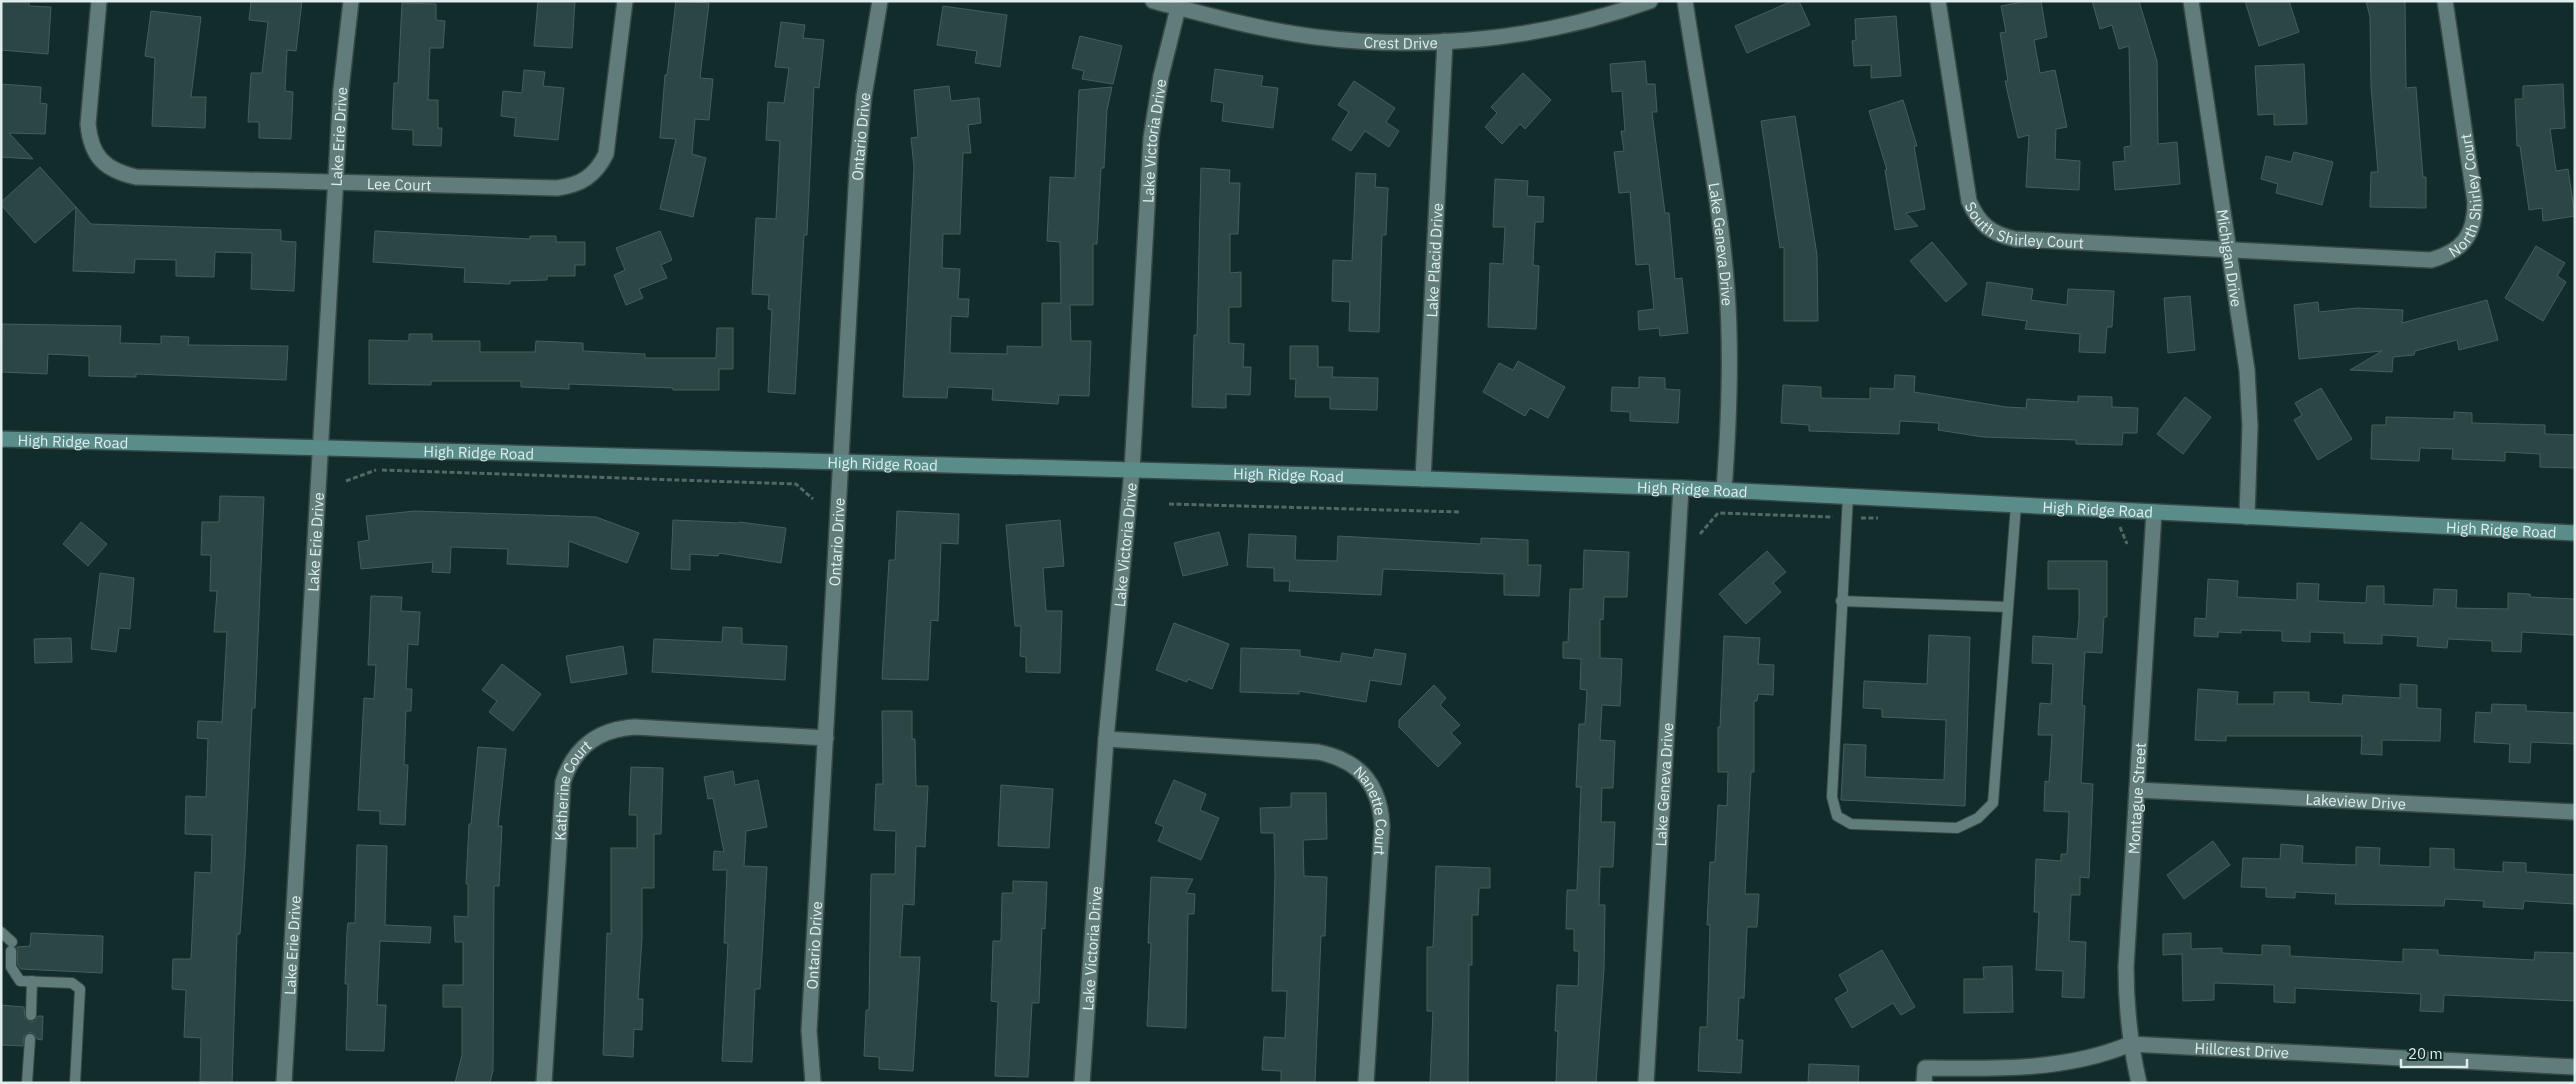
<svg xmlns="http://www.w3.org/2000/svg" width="2576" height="1084" viewBox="0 0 2576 1084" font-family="'IBM Plex Sans',sans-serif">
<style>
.building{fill:#2c4645;stroke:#445e5d}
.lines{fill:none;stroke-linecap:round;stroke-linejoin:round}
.lane-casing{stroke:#364847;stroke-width:12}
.street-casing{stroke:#364847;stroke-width:18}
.secondary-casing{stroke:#364847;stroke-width:18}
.path{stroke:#516867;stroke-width:3;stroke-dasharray:5 2.5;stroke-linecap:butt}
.lane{stroke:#617d7b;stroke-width:10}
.street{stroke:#617d7b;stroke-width:15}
.secondary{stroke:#5a8c8a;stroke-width:15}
.labels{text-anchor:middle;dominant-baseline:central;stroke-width:4.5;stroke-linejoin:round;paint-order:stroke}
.street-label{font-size:15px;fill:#dfeeed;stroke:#122c2b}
</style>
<rect width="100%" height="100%" fill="#122c2b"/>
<g class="building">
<polygon points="1,1 29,1 29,6 51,7 48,54 1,50"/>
<polygon points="251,1 302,1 296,51 287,50 285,91 293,92 291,139 259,138 259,122 248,122 251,73 262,73 268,22 249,20"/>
<polygon points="538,1 575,1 572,48 534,46"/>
<polygon points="676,1 709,3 700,78 713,79 709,120 695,119 692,154 706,158 693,217 660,209 676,139 660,138 665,75 667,75"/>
<polygon points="1792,1 1799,1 1810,25 1747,53 1735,26"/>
<polygon points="2027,1 2041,1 2047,37 2034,40 2040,73 2055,70 2067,127 2056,129 2055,159 2080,161 2079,190 2026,187 2029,135 2018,138 2005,81 2008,81 2000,33 2006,32 2001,6"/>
<polygon points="2092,1 2139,1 2157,61 2158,144 2177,142 2180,184 2115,190 2113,162 2125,161 2124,147 2131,146 2129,46 2119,49 2112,25 2100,29"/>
<polygon points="2245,1 2289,1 2299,32 2259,46"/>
<polygon points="2366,1 2405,1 2406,88 2416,87 2423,177 2426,177 2426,208 2370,207 2371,172 2378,172 2371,86 2370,17"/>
<polygon points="402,3 436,4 436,20 445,21 443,48 430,48 428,100 438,100 438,128 442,128 441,146 413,145 413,130 392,129 394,83 398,83"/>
<polygon points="943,6 1007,15 1000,67 975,63 977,51 937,45"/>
<polygon points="151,11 201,17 191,97 206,97 205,128 152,126 155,58 145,56"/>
<polygon points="1896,16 1901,76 1871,78 1871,65 1854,66 1852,41 1856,40 1855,19"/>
<polygon points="781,22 805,25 803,38 824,40 819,88 814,87 807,235 804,235 795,394 768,392 772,310 768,309 769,295 752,294 756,218 776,219 780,141 766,140 768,102 784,103 789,68 775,67"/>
<polygon points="1080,36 1122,46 1113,84 1082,79 1084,71 1072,68"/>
<polygon points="1645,61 1647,84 1655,84 1657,112 1652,112 1665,213 1669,213 1675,279 1682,278 1688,333 1660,336 1659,328 1639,330 1638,311 1654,309 1649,264 1636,265 1630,192 1619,193 1614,152 1624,151 1621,131 1625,131 1622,91 1612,92 1610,64"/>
<polygon points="2304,64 2307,124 2274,125 2274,114 2258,115 2255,66"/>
<polygon points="1215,69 1263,76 1261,86 1278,88 1273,128 1222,121 1224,103 1211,101"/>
<polygon points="524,70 545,72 543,86 564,88 558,140 514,136 516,118 501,116 503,91 522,93"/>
<polygon points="1523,73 1551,100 1525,129 1520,124 1502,144 1485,127 1497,113 1491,107"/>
<polygon points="1354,81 1395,108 1386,122 1399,131 1389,147 1365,131 1351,151 1332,139 1349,112 1338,105"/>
<polygon points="1,84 41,87 40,103 47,104 45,134 9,133 33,159 1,157"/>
<polygon points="2563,84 2565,128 2550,129 2556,171 2568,169 2575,216 2543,221 2542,208 2529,210 2520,146 2517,146 2515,99 2523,99 2523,86"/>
<polygon points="949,86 951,101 979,98 981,123 968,125 971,153 963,153 960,234 943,234 942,268 960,269 958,299 969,299 968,317 951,316 950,353 1007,354 1007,346 1042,347 1042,303 1061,303 1060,242 1047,241 1050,177 1075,178 1079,90 1112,87 1107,110 1104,168 1101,168 1097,244 1093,244 1093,305 1070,305 1071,341 1091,341 1089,396 1059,395 1058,404 992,400 993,389 948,387 947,398 903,397 914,167 911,138 918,137 914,90"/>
<polygon points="1903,100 1917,146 1914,146 1925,209 1906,213 1918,226 1895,230 1885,170 1887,170 1869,111"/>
<polygon points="1795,116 1817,255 1818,321 1784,321 1784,247 1780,248 1761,121"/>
<polygon points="2294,152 2333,162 2322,205 2276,193 2278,184 2261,179 2266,156 2291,162"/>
<polygon points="40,167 76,207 35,243 1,205 1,202"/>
<polygon points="1201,168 1230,170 1229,183 1240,183 1238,234 1230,234 1230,273 1241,272 1241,307 1229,307 1229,343 1244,344 1243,367 1251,367 1250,395 1226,394 1226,408 1192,407 1194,335 1197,335"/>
<polygon points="1356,173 1376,174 1375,187 1388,188 1386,235 1382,235 1379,332 1349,331 1350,302 1332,301 1333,260 1352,261"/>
<polygon points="1495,179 1528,181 1527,196 1544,197 1543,222 1535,222 1533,265 1539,266 1536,329 1488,327 1490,263 1503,264 1505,227 1493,227"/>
<polygon points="76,207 91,224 281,230 281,241 296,242 294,291 251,289 252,253 215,252 214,277 176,276 176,260 135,259 134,273 73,271"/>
<polygon points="375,231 530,239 530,236 556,236 556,242 585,242 585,265 575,265 575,276 547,276 547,280 510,281 510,284 464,282 465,268 373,262"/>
<polygon points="660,231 672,260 661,265 667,278 639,289 643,298 626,305 614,275 625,270 616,248"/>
<polygon points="1932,242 1967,284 1946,302 1910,261"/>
<polygon points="2536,246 2565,263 2557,276 2566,282 2543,321 2505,298"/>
<polygon points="1987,282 2033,289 2031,300 2067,305 2068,289 2114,291 2112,327 2107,327 2105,353 2079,352 2080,334 2025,329 2027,321 1982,315"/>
<polygon points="2190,296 2195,350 2168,353 2164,298"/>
<polygon points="2487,300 2498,340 2459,350 2457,340 2415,351 2414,355 2393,357 2392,372 2350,370 2382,351 2299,359 2294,305 2318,302 2319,312 2357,308 2403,310 2402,323"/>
<polygon points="2,324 121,326 120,343 161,344 161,336 189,337 188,345 288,346 286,380 136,374 136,377 89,376 89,356 48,354 47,374 1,372"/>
<polygon points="717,328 733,328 733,369 719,369 719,390 673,390 673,388 569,384 569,389 521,387 521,381 431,381 431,385 369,384 369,340 409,341 409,334 432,334 432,341 480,341 480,352 535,352 536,341 583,343 583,351 645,354 645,358 716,358"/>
<polygon points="1290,346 1318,346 1318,367 1333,367 1332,377 1378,378 1377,410 1330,409 1330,397 1295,397 1296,379 1290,379"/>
<polygon points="1518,361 1565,387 1548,418 1530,408 1525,416 1483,392 1499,363 1513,370"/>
<polygon points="1895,375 1915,376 1914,392 2006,407 2026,408 2027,399 2078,402 2078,396 2112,397 2112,407 2138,408 2137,433 2123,433 2122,445 2076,444 2076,440 1983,437 1938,430 1939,423 1900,421 1899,434 1809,431 1809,425 1781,423 1783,385 1821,387 1821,398 1870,399 1870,388 1894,389"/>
<polygon points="1639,377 1665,378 1665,389 1680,390 1678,423 1630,421 1630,412 1611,411 1612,387 1639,388"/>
<polygon points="2321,388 2352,439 2318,460 2294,420 2302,415 2295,403"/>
<polygon points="2185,397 2211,417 2183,454 2157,434"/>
<polygon points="2454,412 2472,413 2472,423 2545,425 2545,434 2575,435 2575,468 2540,467 2540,454 2505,452 2505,461 2452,459 2453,449 2420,448 2419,461 2371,459 2372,425 2386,425 2386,417 2454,419"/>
<polygon points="220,496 264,497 255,708 252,708 245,859 240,934 237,934 232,1083 200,1082 201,1038 184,1037 186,990 172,989 173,959 191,959 195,872 211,873 212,835 185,834 186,796 206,797 208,739 197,738 198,721 222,722 227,632 214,632 217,591 210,591 211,555 201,555 202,522 219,522"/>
<polygon points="415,511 596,517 639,533 627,563 569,541 568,567 507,564 508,549 451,547 450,573 432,572 433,562 361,569 358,542 369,540 366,516"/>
<polygon points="897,511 959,514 958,544 941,543 938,621 931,620 928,680 882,679 889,560 895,560"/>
<polygon points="673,520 739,523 739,522 786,528 781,563 719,553 718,556 690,554 690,570 671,569"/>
<polygon points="1060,520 1064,566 1043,568 1046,611 1062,611 1060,673 1026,672 1026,657 1020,656 1021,626 1015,626 1006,525"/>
<polygon points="81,522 107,544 88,566 63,544"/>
<polygon points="1219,532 1228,565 1183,576 1174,543"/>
<polygon points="1249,534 1296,536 1295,560 1337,561 1338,536 1481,544 1481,538 1528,540 1528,565 1541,565 1539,596 1504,595 1504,574 1383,569 1381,595 1289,591 1290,581 1274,581 1274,568 1247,567"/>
<polygon points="1584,550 1629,552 1627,597 1604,597 1603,620 1600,619 1600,658 1622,659 1620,706 1602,705 1600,740 1615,741 1613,788 1602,788 1601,822 1615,822 1613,867 1600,867 1599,905 1605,905 1604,969 1596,1083 1556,1083 1558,1031 1555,1031 1557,985 1578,986 1579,951 1574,951 1574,929 1566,929 1567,890 1577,890 1581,787 1576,787 1579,724 1585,724 1587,690 1580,689 1581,659 1563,658 1563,642 1568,642 1570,589 1583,589"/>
<polygon points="1767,551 1786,572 1773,583 1781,592 1746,624 1719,594"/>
<polygon points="2048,561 2107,561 2107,617 2104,617 2102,653 2085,652 2082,705 2085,706 2081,783 2093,784 2089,878 2080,877 2080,895 2071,895 2069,941 2086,942 2084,998 2062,997 2063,971 2036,970 2039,912 2034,912 2036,859 2061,861 2061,854 2067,854 2069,812 2044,811 2045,781 2049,782 2052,735 2038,735 2040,703 2051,704 2053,664 2032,663 2033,636 2077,639 2079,620 2079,589 2048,589"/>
<polygon points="100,573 134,578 130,629 119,628 116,652 91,649"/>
<polygon points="2208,579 2238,581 2237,597 2297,600 2297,583 2319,584 2318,601 2366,603 2367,586 2384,586 2384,604 2433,606 2434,589 2457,590 2456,608 2508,609 2508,593 2530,594 2530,597 2575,599 2575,635 2522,632 2521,652 2492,651 2492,641 2448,639 2447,648 2417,646 2418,637 2382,635 2382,644 2344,643 2344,633 2310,632 2310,642 2282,641 2282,631 2241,630 2241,633 2218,632 2218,637 2194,636 2195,618 2206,619"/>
<polygon points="371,596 402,597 401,611 420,612 418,645 408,644 406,689 412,689 411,711 406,711 404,765 408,765 405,825 380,824 380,811 358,810 364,698 374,699 376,665 368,665"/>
<polygon points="1174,623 1229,644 1212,689 1188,679 1187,682 1156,670"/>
<polygon points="723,627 742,628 742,644 787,646 785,680 652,672 654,639 722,642"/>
<polygon points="1929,635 1970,637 1965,806 1841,800 1844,744 1866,745 1865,777 1944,780 1946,720 1882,717 1882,709 1863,708 1864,681 1927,684"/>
<polygon points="1724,636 1760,638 1758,664 1774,665 1773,695 1758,694 1757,701 1754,701 1754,772 1751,772 1745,894 1759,894 1757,927 1747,927 1744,998 1739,998 1737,1040 1743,1040 1741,1073 1698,1071 1700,1027 1707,1027 1710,925 1707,925 1710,862 1715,862 1718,805 1727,806 1728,772 1718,772 1718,727 1720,727"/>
<polygon points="71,638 72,662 35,663 34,639"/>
<polygon points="623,646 627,674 571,683 566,656"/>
<polygon points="1241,648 1300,650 1300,656 1340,662 1342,653 1373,658 1375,649 1406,654 1401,685 1370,680 1366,702 1299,691 1299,694 1240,692"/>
<polygon points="502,664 541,694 513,731 489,712 497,701 482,690"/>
<polygon points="2400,684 2417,685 2417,708 2441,709 2440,741 2382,740 2382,755 2361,754 2362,736 2226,736 2226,741 2195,740 2198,689 2238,692 2237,704 2274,704 2274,692 2309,692 2309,702 2342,704 2343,695 2400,698"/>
<polygon points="1434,685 1446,698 1440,705 1460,725 1451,733 1461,743 1438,767 1399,727 1399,720"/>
<polygon points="2492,704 2526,705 2526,711 2575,713 2575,744 2531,742 2530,763 2509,762 2510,744 2474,742 2476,712 2491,713"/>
<polygon points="882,711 912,711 912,739 915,739 916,786 928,786 925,847 916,846 914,905 903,904 902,920 900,957 920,957 913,1071 879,1069 879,1057 864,1056 866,1010 869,1010 871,874 895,874 896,831 874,830 876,784 883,784"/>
<polygon points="478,747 506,749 498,826 502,826 499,886 494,886 493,1070 490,1083 455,1083 462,1055 462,1007 443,1007 443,985 463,985 463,942 455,942 454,916 468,917 468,884 466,884 469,824 471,824"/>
<polygon points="631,767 663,768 661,834 654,834 654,888 642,888 642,938 638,999 643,999 642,1030 634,1029 633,1057 603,1055 607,933 611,934 611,848 637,848 637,815 629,815"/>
<polygon points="733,771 735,785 758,780 767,827 746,831 744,866 767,867 760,989 755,989 752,1062 722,1061 728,943 724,943 727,870 713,870 714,851 724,852 713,798 708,799 704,777"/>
<polygon points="1174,780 1206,794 1200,810 1219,818 1201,860 1158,841 1164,827 1155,823"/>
<polygon points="1001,785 1053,789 1049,848 998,846"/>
<polygon points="1291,793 1326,793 1327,839 1303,840 1304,876 1327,877 1325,936 1321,936 1315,1083 1281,1083 1281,1071 1262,1070 1264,1037 1285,1038 1287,991 1272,991 1275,875 1274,833 1261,833 1260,808 1291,807"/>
<polygon points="2213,841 2230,865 2184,899 2167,875"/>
<polygon points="2281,844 2303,846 2302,863 2356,865 2356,847 2380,848 2379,865 2430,867 2430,848 2454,849 2454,869 2503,872 2503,862 2526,863 2526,872 2575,875 2575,904 2524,901 2523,909 2483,907 2484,901 2445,899 2444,906 2335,904 2336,894 2295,892 2295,898 2266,897 2266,888 2241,887 2243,858 2280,859"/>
<polygon points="357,845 387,846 385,925 431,927 430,943 380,941 377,1005 386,1005 384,1051 346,1050 348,984 345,984 347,932 348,923 355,923"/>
<polygon points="1436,866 1490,868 1490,888 1479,888 1478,915 1472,915 1472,965 1469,965 1468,1083 1430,1083 1433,1011 1427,1011 1427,947 1433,947"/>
<polygon points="1151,877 1193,879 1186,893 1195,894 1194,914 1188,914 1186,1028 1147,1026 1151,943 1148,943"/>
<polygon points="1013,881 1047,882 1045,929 1042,928 1039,1003 1032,1003 1028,1077 995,1076 998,1002 991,1001 993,941 1001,941 1002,893 1013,893"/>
<polygon points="31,933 103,936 102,973 21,969 18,965 17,947 30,946"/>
<polygon points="2191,933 2191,949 2222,948 2222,953 2262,955 2262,945 2290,946 2290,956 2403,962 2403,949 2438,950 2438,955 2534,960 2535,952 2575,953 2575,1001 2444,995 2443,1012 2420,1011 2421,994 2295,988 2295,1003 2274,1002 2274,985 2214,983 2214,1000 2183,1001 2182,954 2163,955 2163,934"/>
<polygon points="1882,950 1915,1007 1901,1015 1893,1003 1852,1028 1835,999 1848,991 1839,975"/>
<polygon points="2012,966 2013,1012 1964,1013 1964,979 1984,979 1983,967"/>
<polygon points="1,1005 24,1007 25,1018 30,1022 35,1021 38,1016 43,1016 42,1040 37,1039 34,1034 30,1032 24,1036 23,1046 1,1045"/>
<polygon points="1809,1064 1859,1066 1858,1083 1808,1083"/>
</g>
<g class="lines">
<g class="lane-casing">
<g id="lane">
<polyline points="1848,496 1832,797 1837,816 1851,824 1957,828 1978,818 1993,803 2016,505"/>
<polyline points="1841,601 2008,607"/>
<polyline points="1,932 12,942"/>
<polyline points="11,951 11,967 20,981 72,983 80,989 75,1083"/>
<polyline points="31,1015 32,981"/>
<polyline points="27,1083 30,1039"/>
</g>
</g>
<g class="street-casing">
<g id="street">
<path id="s1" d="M99 1 88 124C91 157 105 170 136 177L557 188C581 185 595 176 606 154L625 1"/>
<path id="s2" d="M1153 1C1207 15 1261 30 1316 37 1428 51 1544 39 1650 1"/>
<path id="s3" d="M1685 1C1699 96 1720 195 1727 290 1732 357 1729 423 1724 490"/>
<path id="s4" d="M1938 1 1969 201C1979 224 1991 234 2015 239L2431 260C2463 251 2475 235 2475 202L2445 1"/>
<path id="s5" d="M2191 1 2247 370 2250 426 2247 517"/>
<path id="s6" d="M1423 479 1445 41"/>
<path id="s7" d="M1106 739 1318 752C1359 760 1380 784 1382 826L1366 1083"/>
<path id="s8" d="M2137 790 2575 812"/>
<path id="s9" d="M284 1083 341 89 351 1"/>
<path id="s10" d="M544 1083 563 782C574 747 599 729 635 727L826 738"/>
<path id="s11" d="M813 1083 809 1031 857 170 864 96 880 1"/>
<path id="s12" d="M1082 1083 1106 739 1132 470 1151 138 1161 76 1178 8"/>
<path id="s13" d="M1646 1083 1681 488"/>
<path id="s14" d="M1924 1083 1925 1068C1992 1069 2067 1071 2130 1044L2575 1067"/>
<path id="s15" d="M2139 1083C2130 1044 2126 1007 2126 967L2154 512"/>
</g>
</g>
<g class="secondary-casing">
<g id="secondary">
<path id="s16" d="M1 439 1314 475 1681 488 2575 533"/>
</g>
</g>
<g class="path">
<polyline points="382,470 796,484 813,499"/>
<polyline points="346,481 376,470"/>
<polyline points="1169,504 1461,512"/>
<polyline points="1861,518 1878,518"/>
<polyline points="2120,527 2127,544"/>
<polyline points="1700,534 1718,513 1833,517"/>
</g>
<use href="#lane" class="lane"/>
<use href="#street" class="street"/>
<use href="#secondary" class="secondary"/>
</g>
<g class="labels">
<g class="street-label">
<text stroke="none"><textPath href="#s2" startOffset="252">Crest Drive</textPath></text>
<text stroke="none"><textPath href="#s9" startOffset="948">Lake Erie Drive</textPath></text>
<text stroke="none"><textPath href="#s11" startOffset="948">Ontario Drive</textPath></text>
<text stroke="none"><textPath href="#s12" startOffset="945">Lake Victoria Drive</textPath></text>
<text stroke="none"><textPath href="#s1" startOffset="465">Lee Court</textPath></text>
<text stroke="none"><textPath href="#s4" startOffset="766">North Shirley Court</textPath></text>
<text stroke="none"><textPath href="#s4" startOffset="269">South Shirley Court</textPath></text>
<text stroke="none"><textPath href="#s3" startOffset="246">Lake Geneva Drive</textPath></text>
<text stroke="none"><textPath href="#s5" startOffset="260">Michigan Drive</textPath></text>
<text stroke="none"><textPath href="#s6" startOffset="219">Lake Placid Drive</textPath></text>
<text stroke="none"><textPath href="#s16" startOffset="72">High Ridge Road</textPath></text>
<text stroke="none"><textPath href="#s16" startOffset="478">High Ridge Road</textPath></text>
<text stroke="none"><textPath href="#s16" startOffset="882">High Ridge Road</textPath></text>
<text stroke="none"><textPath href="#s16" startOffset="1288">High Ridge Road</textPath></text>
<text stroke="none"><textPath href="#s16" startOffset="1692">High Ridge Road</textPath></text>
<text stroke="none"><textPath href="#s16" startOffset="2098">High Ridge Road</textPath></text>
<text stroke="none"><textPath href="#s16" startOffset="2502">High Ridge Road</textPath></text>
<text stroke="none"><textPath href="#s11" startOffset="542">Ontario Drive</textPath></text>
<text stroke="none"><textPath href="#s9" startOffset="542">Lake Erie Drive</textPath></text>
<text stroke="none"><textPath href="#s12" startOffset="540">Lake Victoria Drive</textPath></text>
<text stroke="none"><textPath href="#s13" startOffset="299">Lake Geneva Drive</textPath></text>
<text stroke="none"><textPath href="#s10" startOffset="296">Katherine Court</textPath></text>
<text stroke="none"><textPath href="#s15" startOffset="286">Montague Street</textPath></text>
<text stroke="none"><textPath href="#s8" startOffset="219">Lakeview Drive</textPath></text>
<text stroke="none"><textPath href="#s7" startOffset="302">Nanette Court</textPath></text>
<text stroke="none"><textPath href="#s9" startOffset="138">Lake Erie Drive</textPath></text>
<text stroke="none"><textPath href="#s11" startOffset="138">Ontario Drive</textPath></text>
<text stroke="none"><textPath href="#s12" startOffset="135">Lake Victoria Drive</textPath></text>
<text stroke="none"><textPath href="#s14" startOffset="335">Hillcrest Drive</textPath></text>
</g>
</g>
<rect width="2576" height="1084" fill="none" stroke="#dfeeed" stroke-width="5"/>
<path d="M2401 1059v8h66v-8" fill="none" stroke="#dfeeed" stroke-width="2.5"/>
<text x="2408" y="1059" font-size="15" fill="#dfeeed" stroke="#122c2b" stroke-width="4" paint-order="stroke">20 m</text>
</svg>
